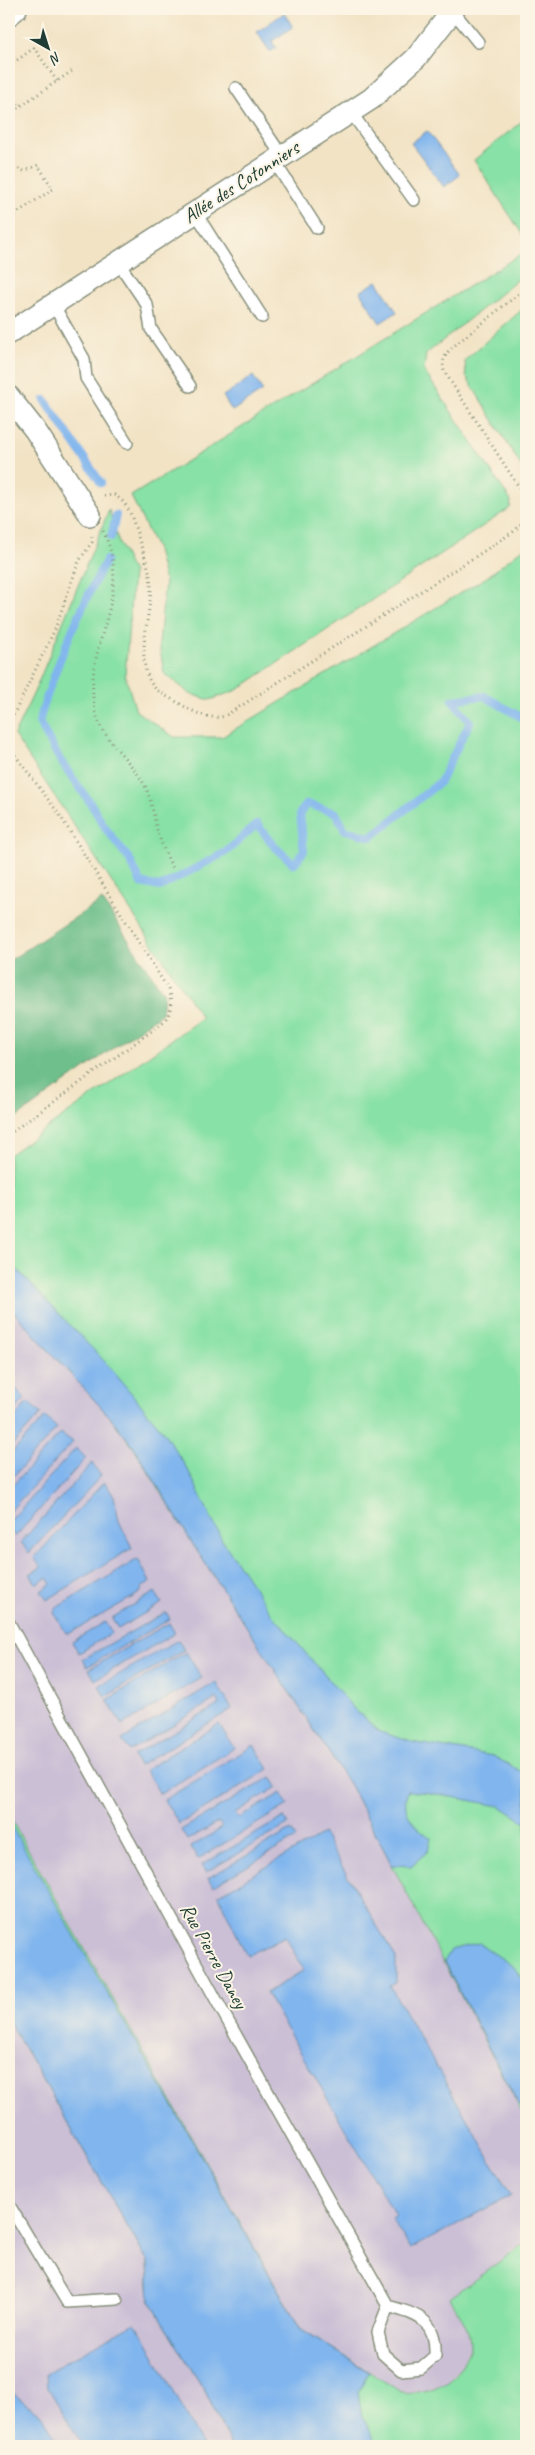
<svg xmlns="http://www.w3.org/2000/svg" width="535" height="2455" viewBox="0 0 535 2455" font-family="Caveat,sans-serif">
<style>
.industrial{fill:#cbbfd5}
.green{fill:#88e1a6;stroke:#548f6d}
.forest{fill:#6ebf8b;stroke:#467e60}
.water{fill:#80b5ee;stroke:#507991}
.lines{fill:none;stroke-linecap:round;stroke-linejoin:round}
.stream{stroke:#80b5ee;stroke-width:8}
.service-casing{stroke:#88907c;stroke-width:14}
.minor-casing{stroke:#88907c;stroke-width:24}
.path{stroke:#88907c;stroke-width:3;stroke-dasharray:1 4;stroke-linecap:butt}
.service{stroke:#fff;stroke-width:11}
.minor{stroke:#fff;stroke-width:21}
.labels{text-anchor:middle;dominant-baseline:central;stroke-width:4;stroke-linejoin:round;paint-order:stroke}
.street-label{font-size:20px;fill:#1f3d34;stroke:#fcf5e5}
</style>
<rect width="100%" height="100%" fill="#fcf5e5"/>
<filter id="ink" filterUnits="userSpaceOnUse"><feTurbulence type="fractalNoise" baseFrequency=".02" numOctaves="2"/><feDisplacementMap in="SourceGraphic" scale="10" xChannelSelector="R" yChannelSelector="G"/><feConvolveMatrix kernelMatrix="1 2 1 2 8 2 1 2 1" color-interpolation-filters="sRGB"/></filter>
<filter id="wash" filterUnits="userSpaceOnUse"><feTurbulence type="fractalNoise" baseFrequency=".0096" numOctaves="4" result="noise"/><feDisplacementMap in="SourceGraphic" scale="20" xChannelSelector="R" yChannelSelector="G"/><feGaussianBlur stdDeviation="1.12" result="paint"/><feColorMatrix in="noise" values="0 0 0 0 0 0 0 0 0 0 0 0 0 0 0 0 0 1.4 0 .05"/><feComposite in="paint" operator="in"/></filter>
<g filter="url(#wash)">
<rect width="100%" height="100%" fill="#f2e3c5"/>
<g class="industrial">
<polygon points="9,1307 110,1417 134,1447 194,1546 350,1785 526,2120 526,2242 450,2298 467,2328 470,2345 461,2367 443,2385 417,2394 401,2392 300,2328 9,1822"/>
<polygon points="9,2021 148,2262 150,2301 206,2393 231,2446 61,2446 43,2417 9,2390"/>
</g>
<g class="green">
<polygon points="526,118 526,240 474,160"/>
<polygon points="526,251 526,273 426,354 424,371 511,501 510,508 237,690 210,700 190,694 164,673 159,644 165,582 157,550 131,496"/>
<polygon points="526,306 526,474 466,376 465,360"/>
<polygon points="109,510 119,543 133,573 125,675 136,711 174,737 222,737 487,577 526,546 526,2120 350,1785 194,1546 133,1447 110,1417 9,1307 9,1155 202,1018 14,735 36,688"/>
<path d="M9 1816 300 2328 401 2392C427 2395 454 2384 465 2359 467 2354 470 2349 470 2344 470 2328 458 2312 450 2298L526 2242V2446H231L206 2393 150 2301 148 2262 9 2021Z"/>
</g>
<polygon class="forest" points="102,900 164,994 162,1013 9,1123 9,961"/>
<g class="water">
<polygon points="284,13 293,27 272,41 276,48 270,52 257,32"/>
<polygon points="427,131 460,175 444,187 411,143"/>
<polygon points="377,281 397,312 380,323 360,292"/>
<polygon points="253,376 263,391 232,411 223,396"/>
<path d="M9 1261 107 1364 162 1430 188 1470 222 1540 272 1614 354 1709 380 1732 412 1742 493 1756 526 1774V1823L500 1806 430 1793 408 1791C400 1813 414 1826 431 1838L428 1851 411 1866 392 1865 350 1785 194 1546 134 1447 110 1417 9 1307Z"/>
<polygon points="14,1386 25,1399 9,1416 9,1392"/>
<polygon points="28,1402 41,1414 9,1449 9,1424"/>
<polygon points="45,1417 57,1428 9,1481 9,1456"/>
<polygon points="61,1433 73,1442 9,1512 9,1489"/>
<polygon points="76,1448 86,1458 15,1537 9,1529 9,1522"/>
<polygon points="92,1463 101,1476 29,1553 21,1542"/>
<polygon points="104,1482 114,1496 119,1521 132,1548 47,1600 41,1591 51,1584 47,1578 36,1584 30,1574 41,1567 34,1558"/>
<polygon points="138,1559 150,1582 143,1586 140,1593 70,1633 66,1633 54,1613 56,1608"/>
<polygon points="155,1592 162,1603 118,1629 112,1618"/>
<polygon points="166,1612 170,1619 87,1667 83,1659"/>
<polygon points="105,1622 112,1633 79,1653 72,1642"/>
<polygon points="169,1623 175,1633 95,1680 89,1669"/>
<polygon points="178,1640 184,1650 105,1697 99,1686"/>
<polygon points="186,1652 202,1678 122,1725 107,1700"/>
<polygon points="216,1682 232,1709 139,1766 133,1756 220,1704 217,1698 130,1751 122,1740"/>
<polygon points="219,1724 234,1748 160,1794 145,1770"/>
<polygon points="254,1745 269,1769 179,1824 164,1800"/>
<polygon points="271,1777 277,1787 235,1813 239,1818 281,1793 288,1805 198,1859 191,1847 222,1828 219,1822 187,1840 181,1830"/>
<polygon points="284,1817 288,1825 206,1872 202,1865"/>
<polygon points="9,1822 300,2328 369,2372 358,2393 362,2416 378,2446 231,2446 206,2393 150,2301 148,2262 9,2021"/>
<polygon points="291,1830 296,1838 213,1886 208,1878"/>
<polygon points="323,1834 396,1958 396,1983 390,1986 511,2195 411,2249 391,2218 395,2215 266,1993 304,1970 285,1936 247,1956 218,1895"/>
<polygon points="479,1943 514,1967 525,1985 526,2110 517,2102 444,1962 451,1950"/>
<polygon points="135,2323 142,2333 203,2446 83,2446 47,2386 46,2373"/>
<polygon points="9,2390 43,2417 61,2446 9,2446"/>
</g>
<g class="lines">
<g class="stream">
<polyline points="45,400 101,483"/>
<polyline points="111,537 116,515"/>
<path d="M106 560C79 611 55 666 39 722L60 760 89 801 106 829 130 860 141 883 160 887 226 852 257 824 275 847 294 864 304 851 300 813 307 804 336 813 345 830 371 837 440 782 470 722 452 700 484 696 526 720"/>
</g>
</g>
</g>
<g filter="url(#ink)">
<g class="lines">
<g class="service-casing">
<g id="service">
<polyline points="452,10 478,42"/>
<polyline points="236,88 282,156"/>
<polyline points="350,111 414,200"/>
<polyline points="274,161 317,228"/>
<polyline points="195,212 262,317"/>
<polyline points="118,262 147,305 151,329 190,386"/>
<polyline points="53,304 84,359 86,378 127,443"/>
<path d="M9 1623 224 2014 388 2306C419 2315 437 2320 435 2356L421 2368 401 2370 383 2354 378 2332 388 2306"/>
<polyline points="9,2205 67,2302 117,2299"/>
</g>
</g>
<g class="minor-casing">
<g id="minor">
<polyline points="9,15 16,9"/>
<polyline points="9,333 371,99 416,58 454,9"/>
<polyline points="9,397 35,430 90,515"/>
</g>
</g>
<g class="path">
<polyline points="9,66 34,48 57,81"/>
<polyline points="9,92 20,107"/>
<polyline points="9,114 75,69"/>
<polyline points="9,165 24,171 38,165 53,189 9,218"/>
<path d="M526 288 450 349C444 357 442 361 444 371L526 498"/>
<path d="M104 496 114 495C129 503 132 518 137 533 142 552 151 568 151 588 151 617 132 665 156 689 163 695 174 700 182 705 195 713 210 720 225 716L478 555 513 532 526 519"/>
<path d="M103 531C136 598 81 644 95 710 101 740 131 759 145 786 151 799 153 812 156 826 160 841 166 855 173 869"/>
<polyline points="9,724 55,629 79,561 92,542 92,536"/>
<path d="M9 747 59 814 168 989C173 1005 172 1014 160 1025L9 1134"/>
</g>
<use href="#service" class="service"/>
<use href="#minor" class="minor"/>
</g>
</g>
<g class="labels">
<g class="street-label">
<text transform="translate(241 182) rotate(-33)">Allée des Cotonniers</text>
<text transform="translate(214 1956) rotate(61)">Rue Pierre Daney</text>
</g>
</g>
<rect width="535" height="2455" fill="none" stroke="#fcf5e5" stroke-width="30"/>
<g transform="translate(48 48) rotate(141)" stroke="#fcf5e5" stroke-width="4" paint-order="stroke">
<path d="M0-4L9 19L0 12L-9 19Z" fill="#1f3d34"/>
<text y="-8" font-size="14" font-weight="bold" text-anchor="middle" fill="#1f3d34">N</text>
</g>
</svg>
